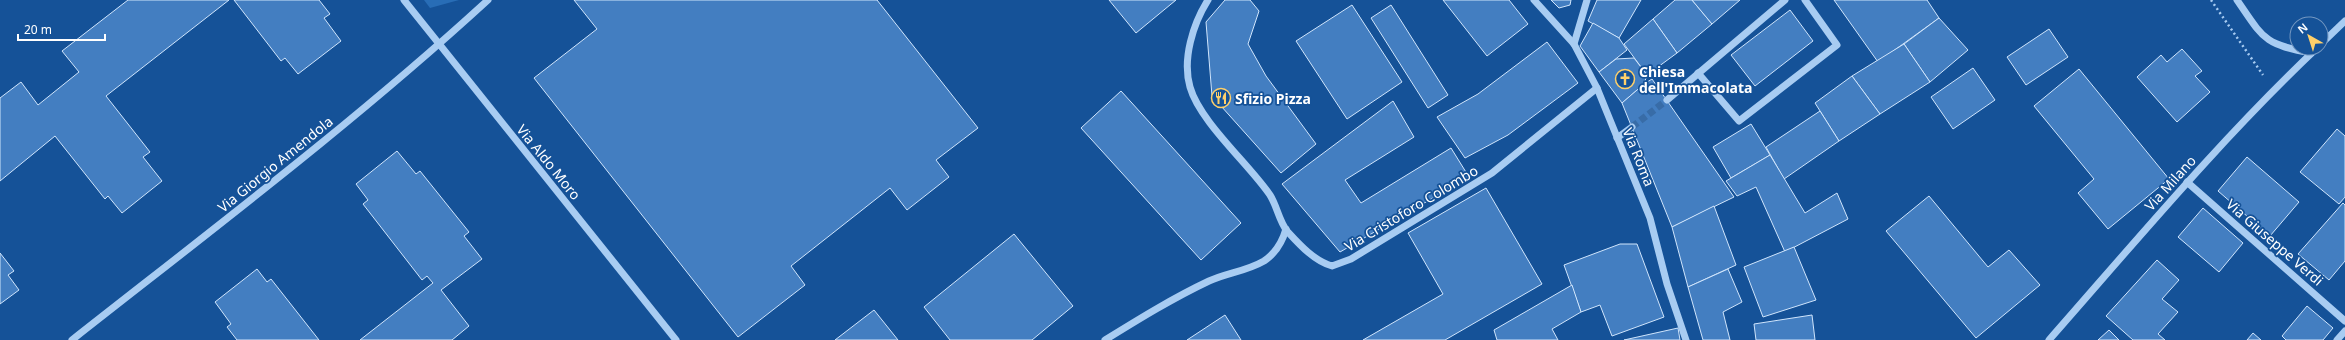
<svg xmlns="http://www.w3.org/2000/svg" width="2345" height="340" viewBox="0 0 2345 340" font-family="'Noto Sans',sans-serif">
<style>
.green{fill:#286db6}
.building{fill:#437ec1;stroke:#d0e5fc}
.lines{fill:none;stroke-linecap:round;stroke-linejoin:round}
.minor-tunnel{stroke:#386ca7;stroke-width:7;stroke-dasharray:7 3.5;stroke-linecap:butt}
.path{stroke:#a8ccf2;stroke-width:2.5;stroke-dasharray:2 3;stroke-linecap:butt}
.minor{stroke:#a8ccf2;stroke-width:7}
.labels{text-anchor:middle;dominant-baseline:central;stroke-width:3.5;stroke-linejoin:round;paint-order:stroke}
.poi-label{font-size:14px;font-weight:bold;fill:#fff;stroke:#155298;text-anchor:start}
.street-label{font-size:14px;fill:#fff;stroke:#155298}
</style>
<rect width="100%" height="100%" fill="#155298"/>
<polygon class="green" points="424,0 459,0 430,8"/>
<g class="building">
<polygon points="128,0 229,0 106,96 150,152 143,157 162,181 122,213 108,196 105,199 55,136 0,181 0,98 21,82 38,105 79,72 62,51"/>
<polygon points="234,0 319,0 330,14 324,18 341,41 298,74 285,58 281,61"/>
<polygon points="574,0 877,0 978,128 936,160 949,177 907,210 890,188 791,266 805,285 738,337 534,78 597,29"/>
<polygon points="1109,0 1176,0 1136,33"/>
<polygon points="1225,0 1250,0 1259,11 1248,44 1266,76 1316,144 1281,173 1212,96 1206,22"/>
<polygon points="1443,0 1509,0 1528,24 1487,56"/>
<polygon points="1551,0 1571,0 1570,5 1559,8"/>
<polygon points="1597,0 1641,0 1619,38 1588,21"/>
<polygon points="1675,0 1692,0 1712,24 1677,53 1653,19"/>
<polygon points="1692,0 1740,0 1712,24"/>
<polygon points="1834,0 1927,0 1939,18 1878,62"/>
<polygon points="1352,5 1402,82 1347,119 1296,41"/>
<polygon points="1391,5 1448,95 1428,108 1371,18"/>
<polygon points="1790,10 1813,41 1755,86 1731,55"/>
<polygon points="1939,18 1968,50 1930,82 1904,44"/>
<polygon points="1653,19 1677,53 1647,75 1624,44"/>
<polygon points="1593,23 1619,38 1627,50 1599,72 1580,46"/>
<polygon points="2049,29 2068,57 2026,85 2007,57"/>
<polygon points="1547,42 1578,83 1508,135 1465,158 1437,117 1478,94"/>
<polygon points="1904,44 1930,82 1880,114 1852,76"/>
<polygon points="2182,49 2202,71 2195,76 2210,92 2177,122 2137,77 2161,55 2167,62"/>
<polygon points="1634,58 1647,75 1644,84 1622,103 1599,72 1616,59"/>
<polygon points="1973,68 1995,100 1953,129 1931,97"/>
<polygon points="2079,69 2169,179 2108,229 2078,193 2094,179 2034,106"/>
<polygon points="1852,76 1880,114 1839,141 1815,103"/>
<polygon points="1652,79 1734,197 1672,227 1622,103 1644,84"/>
<polygon points="1121,91 1241,223 1201,260 1081,128"/>
<polygon points="1393,101 1414,137 1345,180 1361,203 1451,148 1469,177 1340,252 1282,184"/>
<polygon points="1820,111 1839,141 1784,179 1766,147"/>
<polygon points="1751,124 1770,155 1731,178 1713,147"/>
<polygon points="2337,129 2345,136 2345,197 2339,204 2300,172"/>
<polygon points="397,151 416,174 420,171 469,232 464,236 482,259 441,290 469,326 452,340 360,340 433,283 427,276 422,280 363,204 368,200 356,184"/>
<polygon points="1770,155 1805,213 1837,193 1848,219 1785,252 1756,187 1737,196 1726,181"/>
<polygon points="2247,157 2299,202 2270,236 2218,191"/>
<polygon points="1486,188 1542,284 1445,340 1363,340 1443,294 1408,233"/>
<polygon points="1929,196 1988,267 2009,250 2040,285 1976,338 1886,231"/>
<polygon points="2343,203 2345,205 2345,261 2329,280 2298,254"/>
<polygon points="1714,206 1736,265 1688,287 1672,227"/>
<polygon points="2203,208 2243,243 2219,272 2178,237"/>
<polygon points="1014,234 1073,306 1032,340 950,340 924,307"/>
<polygon points="1620,244 1637,244 1664,317 1612,336 1600,305 1581,312 1564,265"/>
<polygon points="1794,247 1816,300 1763,317 1744,267"/>
<polygon points="0,253 14,271 8,275 19,290 0,304"/>
<polygon points="2157,260 2179,280 2162,299 2178,312 2158,334 2165,340 2133,340 2106,316"/>
<polygon points="257,269 267,282 271,279 319,340 237,340 227,327 231,324 215,302"/>
<polygon points="1728,269 1742,302 1723,312 1730,340 1703,340 1688,287"/>
<polygon points="1572,285 1581,312 1552,329 1558,340 1497,340 1494,330"/>
<polygon points="2307,306 2333,328 2323,340 2286,340 2282,336"/>
<polygon points="874,310 898,340 835,340"/>
<polygon points="1225,315 1241,340 1187,340"/>
<polygon points="1812,315 1815,340 1756,340 1754,324"/>
<polygon points="1678,328 1680,340 1624,340"/>
<polygon points="2109,330 2119,340 2098,340"/>
<polygon points="2253,333 2261,340 2247,340"/>
</g>
<g class="lines">
<polyline class="minor-tunnel" points="1632,127 1667,100"/>
<polyline class="path" points="2211,0 2263,75"/>
<g class="minor">
<polyline points="404,0 676,340"/>
<path d="M1208 0C1193 24 1182 59 1190 87 1200 122 1249 164 1270 195 1277 206 1279 221 1287 231 1299 244 1314 261 1332 266L1351 259 1492 173 1597 88"/>
<polyline points="1534,0 1574,44 1597,88 1650,218 1667,284 1686,340"/>
<path d="M2237 0C2264 39 2263 44 2311 53"/>
<polyline points="1574,44 1587,0"/>
<polyline points="2321,44 2345,21"/>
<polyline points="1698,73 1739,121 1837,45 1805,0"/>
<polyline points="1667,100 1785,0"/>
<polyline points="1617,138 1632,127"/>
<polyline points="2187,182 2345,321"/>
<path d="M72 340C213 229 356 121 488 0"/>
<path d="M1105 340C1139 319 1173 298 1209 281 1227 273 1247 271 1264 261 1276 253 1282 243 1286 229"/>
<path d="M2049 340C2136 241 2221 139 2317 48"/>
<polyline points="2337,340 2345,331"/>
</g>
</g>
<defs>
<g id="church-ring" transform="scale(1)"><circle r="9.5" fill="#155298" stroke="#ffd06a" stroke-width="1.5"/><path d="M-1.2-6h2.4v3.5h3.3v2.4h-3.3V6h-2.4V-.1h-3.3v-2.4h3.3Z" fill="#ffd06a"/></g>
<g id="restaurant-ring" transform="scale(1)"><circle r="9.5" fill="#155298" stroke="#ffd06a" stroke-width="1.5"/><path d="M-5-6h1v4h1v-4h1v4h1v-4h1v5L-1.5 .5V6h-2V.5L-5-1ZM5-6V6H3V1.5H1.5Q1.5-4 5-6Z" fill="#ffd06a"/></g>
</defs>
<g fill-rule="evenodd">
<use href="#church-ring" x="1625" y="79"/>
<use href="#restaurant-ring" x="1221" y="98"/>
</g>
<g class="labels">
<g class="poi-label">
<text x="1639" y="71">Chiesa<tspan x="1639" dy="16">dell'Immacolata</tspan></text>
<text x="1235" y="98">Sfizio Pizza</text>
</g>
<g class="street-label">
<text transform="translate(1639 157) rotate(68)">Via Roma</text>
<text transform="translate(549 162) rotate(51)">Via Aldo Moro</text>
<text transform="translate(275 164) rotate(-39)">Via Giorgio Amendola</text>
<text transform="translate(2170 183) rotate(-48)">Via Milano</text>
<text transform="translate(1411 208) rotate(-31)">Via Cristoforo Colombo</text>
<text transform="translate(2275 242) rotate(41)">Via Giuseppe Verdi</text>
</g>
</g>
<g transform="translate(2309 36) rotate(321)"><circle r="19" fill="#155298" stroke="#7397c1"/>
<path d="M0-3L7 15L0 10L-7 15Z" fill="#ffd06a"/>
<text y="-6" font-size="11" font-weight="bold" text-anchor="middle" fill="#ffffff">N</text>
</g>
<path d="M18 34v6h87v-6" fill="none" stroke="#ffffff" stroke-width="2"/>
<text x="24" y="34" font-size="12" fill="#ffffff" stroke="#155298" stroke-width="3" paint-order="stroke">20 m</text>
</svg>
